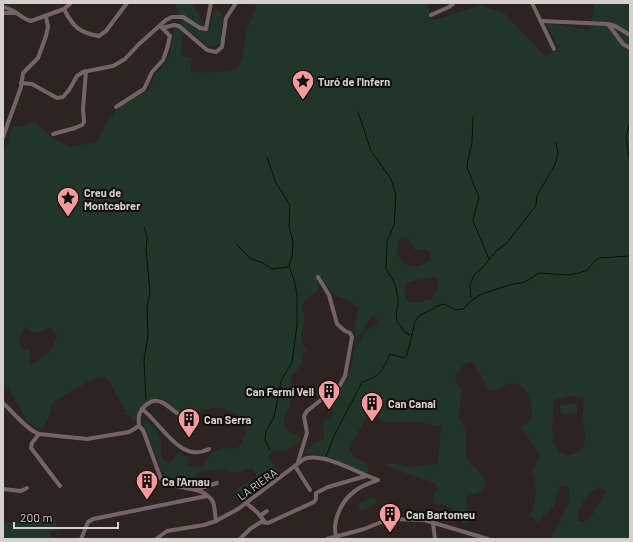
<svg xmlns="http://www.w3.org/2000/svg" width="633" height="542" viewBox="0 0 633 542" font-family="Barlow,sans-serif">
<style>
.green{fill:#223628;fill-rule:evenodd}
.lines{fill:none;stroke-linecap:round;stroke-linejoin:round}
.stream{stroke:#001114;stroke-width:1}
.minor{stroke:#746467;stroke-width:4}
.labels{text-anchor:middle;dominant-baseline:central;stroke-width:4;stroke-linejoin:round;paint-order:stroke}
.poi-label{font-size:11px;font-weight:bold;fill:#d6d0cc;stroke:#120e0c;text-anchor:start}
.street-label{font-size:11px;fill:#d6d0cc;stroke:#120e0c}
</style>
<rect width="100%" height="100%" fill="#2d241f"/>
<g class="green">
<path d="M174 3H193L204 26 210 28 215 8 223 16 220 45 209 47 187 29 184 33 182 41 181 55 192 58 191 72C207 73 223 73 238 68L243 54 246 32 257 6 249 3H427L431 19 434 20 481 5 504 13 545 56 559 50 546 23 590 30 595 3H626L630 12V539H550C556 530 576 495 567 486H560L558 490 554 507 538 522 531 516C534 503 540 486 532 474 533 466 539 462 540 454L521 428 525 423H528L531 421C534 408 528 379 509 384 500 386 499 392 489 390L473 363 470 362 465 364 456 374 455 377 457 384 461 389 462 395 458 418C460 421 464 424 465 428 468 438 463 450 468 460 475 472 492 474 482 491L467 496C465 505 470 513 469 522L466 524H463C460 520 459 515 456 512 451 507 440 504 434 503L433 499 437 487 435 483 394 469 385 464 391 463 409 467 438 464 441 427 418 422H383L376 416 368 415 354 439 350 449 354 457C362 461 373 463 367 474L321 455 304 453 312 445 324 438C325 424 318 424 333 415L334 412 330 400 344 384 351 367 355 345 371 327 375 326 378 320 375 316H372L359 336 357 337 355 336 354 329 359 308 349 300 334 295 320 278 317 277 319 289 303 302 302 308 305 321 301 334 303 345 307 349 303 354 301 365 291 377 289 395 290 405 284 419 285 427 290 432 300 436C301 443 289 451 282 451 279 451 277 450 275 450L271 452 269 458 277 470 276 472C271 478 237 514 234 493 241 483 247 485 256 479V473L251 468 240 472H230L220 469 203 472 194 477 173 480 168 479 162 472 143 423 144 420C149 421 150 424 154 428 156 430 159 433 160 436 164 444 155 463 171 462L177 453H180L187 457 188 465 200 467 204 464 211 453 224 447 229 449 238 448 246 434 245 425 236 414 220 408H213L186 414 177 412 160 399H153L142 405 134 422H133L130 416 124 414 126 412 107 378 99 376 69 392 53 402 48 420 41 431 27 421 9 389 3 386V151L6 149 12 126 20 127 35 122 51 137 70 147 97 142C101 136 103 129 107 122 116 106 133 99 149 90L155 74 162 68 170 55 174 30 182 21ZM404 237 408 238 415 250 424 249 429 251 431 257 430 261C426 263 420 266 414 266 400 267 394 252 399 240ZM434 277 438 279C439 287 435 294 431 300L414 303 407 301 405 289 407 283 412 281ZM26 327 34 333 51 328 57 336 51 351 31 365 29 349 22 351 19 339ZM570 396 583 397C585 403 583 408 583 414 583 426 588 438 582 450L571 455H567L559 452C549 441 553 426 553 412 553 408 553 404 554 400ZM599 487 606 490V492L591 517C588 521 583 523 578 520 578 508 587 491 599 487Z"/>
<polygon points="577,404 577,413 561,414 560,405"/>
<polygon points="374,496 377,503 361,511 358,504"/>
<polygon points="51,516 58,527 59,530 50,532 51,539 3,539 3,524"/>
</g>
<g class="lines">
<g class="stream">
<polyline points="358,112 371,151 391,179 396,195 394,225 387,241 386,268 395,284 398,298 398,305 396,313 397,321 403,330 406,333 411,335"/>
<polyline points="473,117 472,143 468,159 467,168 479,197 473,221 489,259"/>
<polyline points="630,122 626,137 630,165"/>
<polyline points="267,157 276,183 290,205 289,226 293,241 292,256 289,266 295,283 297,295 297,325 292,362 281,381 274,417 266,431 265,440 270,450"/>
<polyline points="144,227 147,238 146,249 150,292 147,307 148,336 144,360 146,400"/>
<polyline points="237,245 251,259 263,263 272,269 288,267"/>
<polyline points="471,298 470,285 474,275 484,266 496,251 507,243 536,205 537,195 555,165 558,153 556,143"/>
<path d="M326 456 335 434 362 382C382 375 381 373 390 354L404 358 407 355 415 322 420 315 433 309 437 306 444 304 456 310 463 309 472 300 482 294 509 285 525 282 539 273 568 275 579 273 587 270 593 263 599 258 630 256"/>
</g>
<g class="minor">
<polyline points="532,3 554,49"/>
<path d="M3 7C16 9 19 18 31 21L64 9 71 3"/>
<path d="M64 9C73 27 80 33 99 36L106 31 127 3"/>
<polyline points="3,13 16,13"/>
<polyline points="431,15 449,7 454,3"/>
<polyline points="541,21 608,24 615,26 630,35"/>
<polyline points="608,24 623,44 630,48"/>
<polyline points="21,83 32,84 57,98 63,97 69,90 77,76 83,72 113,66 125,59 138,45 166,20 172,17 183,17 200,28 206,29 211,3"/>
<polyline points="116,107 144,89 152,72 163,60 167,49 170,36 162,28 174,25 179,26 207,50 216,52 222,47 226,18 236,3"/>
<polyline points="53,134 75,128 82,125 84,122 83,109 86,71"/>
<polyline points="3,137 21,87 23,73 38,58 46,36 48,27 46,16"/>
<path d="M3 403C13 412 27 430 39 434L87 439 129 432 139 426"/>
<path d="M142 409C162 424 180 464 209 449"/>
<path d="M139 426 143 430 161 479C174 492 203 483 213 502 215 507 215 515 216 521"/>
<path d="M139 426C139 423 138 419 139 416 141 408 151 397 161 402 167 404 172 410 177 413"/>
<polyline points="39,434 32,443 31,448 60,486"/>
<polyline points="298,462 307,433 304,416 307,411 340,385 345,376 352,337 350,333 345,331 337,324 329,295 318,277"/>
<polyline points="295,466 310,490"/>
<polyline points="3,489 21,491 27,488"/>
<polyline points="195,490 217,483"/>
<polyline points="246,503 257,512 265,522"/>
<polyline points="261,515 267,511"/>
<polyline points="433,523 435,539"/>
<path d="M336 536C332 520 342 500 355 491 361 486 370 483 378 480"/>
<polyline points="81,539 88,522 93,519 207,496"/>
<path d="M156 539 167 531 204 525 216 521 238 509 304 459C324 452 357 473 378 480"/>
<polyline points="240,539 250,529 261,522 268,523 314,502 316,499 316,493 328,487 366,476"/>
<polyline points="327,539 364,529 389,519 424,520 488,539"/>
</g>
</g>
<defs>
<g id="sight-pin" transform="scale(1.15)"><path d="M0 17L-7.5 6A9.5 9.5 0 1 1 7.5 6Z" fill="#f59b9b" stroke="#120e0c"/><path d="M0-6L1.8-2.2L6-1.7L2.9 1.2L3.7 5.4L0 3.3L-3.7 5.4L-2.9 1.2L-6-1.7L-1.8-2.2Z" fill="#111"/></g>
<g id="building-pin" transform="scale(1.15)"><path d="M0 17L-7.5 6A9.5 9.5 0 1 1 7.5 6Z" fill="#f59b9b" stroke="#120e0c"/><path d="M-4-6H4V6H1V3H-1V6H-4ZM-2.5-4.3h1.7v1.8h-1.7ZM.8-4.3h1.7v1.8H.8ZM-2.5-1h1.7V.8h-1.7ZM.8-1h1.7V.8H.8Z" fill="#111"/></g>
</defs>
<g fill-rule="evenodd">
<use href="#sight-pin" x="303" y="81"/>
<use href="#sight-pin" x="68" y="198"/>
<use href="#building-pin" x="329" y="391"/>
<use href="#building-pin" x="372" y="403"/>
<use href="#building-pin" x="189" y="419"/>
<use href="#building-pin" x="147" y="481"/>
<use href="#building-pin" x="390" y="514"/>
</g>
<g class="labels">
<g class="poi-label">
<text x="318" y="81">Turó de l'Infern</text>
<text x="84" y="192">Creu de<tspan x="84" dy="13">Montcabrer</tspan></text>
<text x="314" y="391" text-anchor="end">Can Fermí Vell</text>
<text x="388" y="403">Can Canal</text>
<text x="204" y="419">Can Serra</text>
<text x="162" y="481">Ca l'Arnau</text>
<text x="406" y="514">Can Bartomeu</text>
</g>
<g class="street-label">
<text transform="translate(257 484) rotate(-36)">LA RIERA</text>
</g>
</g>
<rect width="633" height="542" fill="none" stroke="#d6d0cc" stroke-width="8"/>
<path d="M14 522v6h104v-6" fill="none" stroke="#d6d0cc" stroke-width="2"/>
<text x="20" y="522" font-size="12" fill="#d6d0cc" stroke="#120e0c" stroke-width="3" paint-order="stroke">200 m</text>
</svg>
